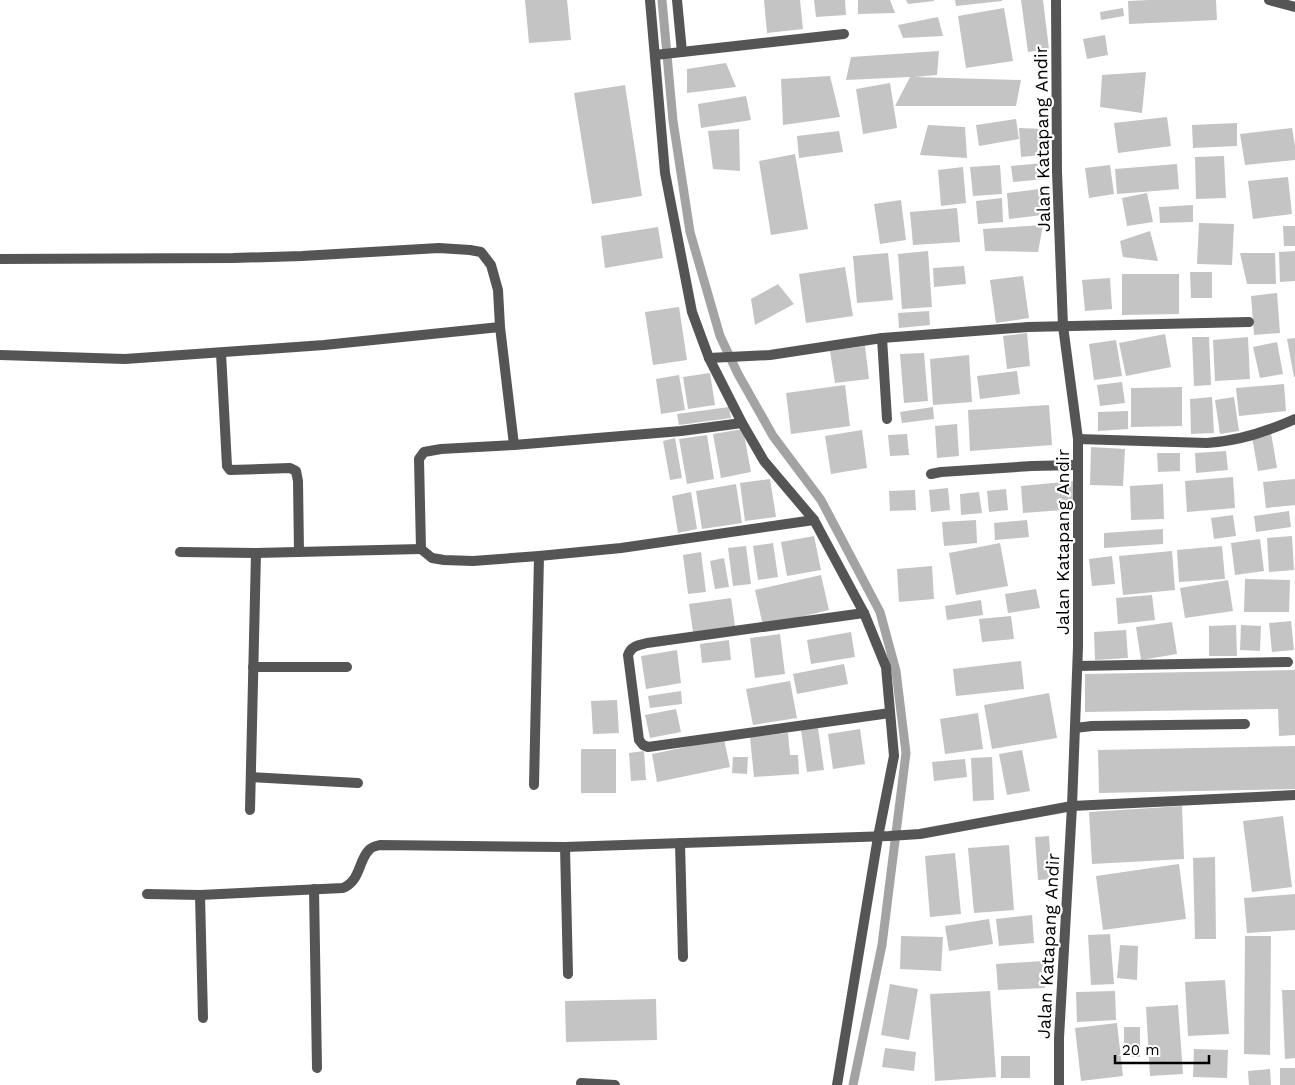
<svg xmlns="http://www.w3.org/2000/svg" width="1295" height="1085" viewBox="0 0 1295 1085" font-family="'Work Sans',sans-serif">
<style>
.lines{fill:none;stroke-linecap:round;stroke-linejoin:round}
.stream{stroke:#a3a3a3;stroke-width:9}
.building{fill:#c4c4c4}
.service{stroke:#555;stroke-width:10}
.minor{stroke:#555;stroke-width:10}
.tertiary{stroke:#555;stroke-width:10}
.labels{text-anchor:middle;dominant-baseline:central;stroke-width:4.5;stroke-linejoin:round;paint-order:stroke}
.street-label{font-size:18px;fill:#000;stroke:#fff}
</style>
<rect width="100%" height="100%" fill="#fff"/>
<g class="lines">
<polyline class="stream" points="662,0 673,121 690,232 720,336 738,374 773,436 821,500 880,612 896,671 906,753 882,945 853,1085"/>
</g>
<g class="building">
<polygon points="525,0 567,0 571,40 529,43"/>
<polygon points="764,0 800,0 803,29 767,33"/>
<polygon points="814,0 845,0 846,15 816,17"/>
<polygon points="858,0 890,0 895,13 858,14"/>
<polygon points="906,0 934,0 934,1 908,4"/>
<polygon points="955,0 1002,0 1002,1 956,6"/>
<polygon points="1021,0 1043,0 1049,49 1028,52"/>
<polygon points="1149,0 1216,0 1217,20 1129,24 1128,1"/>
<polygon points="1004,8 1013,61 966,68 958,16"/>
<polygon points="1123,8 1124,16 1101,20 1100,12"/>
<polygon points="938,17 943,36 903,38 898,25"/>
<polygon points="1105,35 1108,55 1087,59 1083,39"/>
<polygon points="939,51 937,75 914,77 1021,80 1016,106 895,106 910,77 846,80 851,57"/>
<polygon points="726,63 736,87 687,93 687,69"/>
<polygon points="1146,72 1142,113 1100,107 1102,75"/>
<polygon points="830,76 840,117 783,125 781,79"/>
<polygon points="890,83 897,128 863,134 856,89"/>
<polygon points="625,85 642,196 592,204 574,93"/>
<polygon points="746,96 751,120 701,128 698,104"/>
<polygon points="1167,117 1171,146 1118,153 1114,123"/>
<polygon points="1016,119 1019,139 979,146 976,125"/>
<polygon points="1237,123 1237,146 1193,148 1192,125"/>
<polygon points="928,125 965,127 967,158 920,155"/>
<polygon points="1019,128 1044,129 1042,155 1021,157"/>
<polygon points="1292,128 1295,146 1295,160 1245,165 1240,134"/>
<polygon points="739,129 740,171 713,169 708,131"/>
<polygon points="839,131 843,152 799,158 797,136"/>
<polygon points="795,154 808,229 771,235 759,161"/>
<polygon points="1224,156 1226,198 1196,199 1195,157"/>
<polygon points="1044,163 1045,179 1013,182 1011,166"/>
<polygon points="1177,164 1179,189 1117,194 1115,169"/>
<polygon points="1000,165 1002,194 973,196 970,167"/>
<polygon points="1110,165 1114,194 1089,198 1085,168"/>
<polygon points="963,167 966,203 941,206 938,170"/>
<polygon points="1288,177 1292,214 1253,219 1248,181"/>
<polygon points="1047,188 1050,214 1009,219 1007,193"/>
<polygon points="1147,193 1153,222 1127,226 1122,198"/>
<polygon points="1002,198 1003,222 978,224 976,201"/>
<polygon points="901,200 906,240 880,244 874,204"/>
<polygon points="1193,205 1193,222 1160,223 1159,207"/>
<polygon points="957,208 960,242 913,245 910,212"/>
<polygon points="1199,223 1234,224 1232,265 1197,264"/>
<polygon points="1043,225 1038,252 985,251 983,229"/>
<polygon points="1283,226 1295,226 1295,246 1284,246"/>
<polygon points="658,227 663,258 605,268 601,236"/>
<polygon points="1150,231 1158,261 1123,257 1120,241"/>
<polygon points="928,251 932,307 902,309 898,254"/>
<polygon points="1295,251 1295,281 1280,282 1279,252"/>
<polygon points="888,253 893,300 857,303 853,256"/>
<polygon points="1240,253 1275,253 1276,284 1247,284"/>
<polygon points="964,266 966,284 934,287 933,268"/>
<polygon points="845,267 853,316 806,323 799,274"/>
<polygon points="1190,272 1212,272 1212,298 1191,298"/>
<polygon points="1122,274 1179,274 1179,314 1122,315"/>
<polygon points="1023,276 1029,318 996,323 990,280"/>
<polygon points="1110,278 1112,309 1085,311 1082,280"/>
<polygon points="778,284 794,304 755,325 751,299"/>
<polygon points="1277,293 1280,333 1254,335 1251,296"/>
<polygon points="679,307 687,360 653,365 645,312"/>
<polygon points="929,311 930,325 899,328 898,313"/>
<polygon points="1027,333 1030,366 1007,369 1003,336"/>
<polygon points="1165,334 1171,367 1126,376 1119,343"/>
<polygon points="1192,337 1209,337 1211,385 1194,386"/>
<polygon points="1248,337 1250,379 1215,381 1213,340"/>
<polygon points="1295,338 1295,377 1294,377 1287,339"/>
<polygon points="1116,340 1122,376 1094,380 1089,344"/>
<polygon points="1277,342 1283,374 1260,378 1253,347"/>
<polygon points="865,346 869,379 835,383 830,351"/>
<polygon points="924,353 928,401 904,403 900,354"/>
<polygon points="969,355 972,402 933,405 930,359"/>
<polygon points="1017,371 1020,394 980,399 977,376"/>
<polygon points="710,373 715,405 688,409 683,377"/>
<polygon points="679,375 685,410 661,414 656,379"/>
<polygon points="1122,382 1125,403 1100,406 1097,385"/>
<polygon points="1284,384 1286,411 1239,416 1236,388"/>
<polygon points="845,385 850,426 791,434 786,393"/>
<polygon points="1182,387 1182,426 1131,427 1131,388"/>
<polygon points="1212,397 1214,433 1191,434 1190,399"/>
<polygon points="1234,397 1239,431 1220,434 1215,400"/>
<polygon points="1049,405 1052,445 970,451 968,410"/>
<polygon points="729,407 731,418 679,425 677,414"/>
<polygon points="933,407 934,419 902,423 900,412"/>
<polygon points="1128,411 1128,429 1098,431 1098,412"/>
<polygon points="957,424 959,456 937,458 935,426"/>
<polygon points="743,429 751,472 721,478 713,434"/>
<polygon points="862,430 867,468 831,474 825,436"/>
<polygon points="1271,433 1277,468 1258,471 1252,437"/>
<polygon points="907,434 909,455 890,456 888,435"/>
<polygon points="707,435 714,479 687,484 679,439"/>
<polygon points="675,438 682,478 670,480 663,441"/>
<polygon points="1091,447 1125,449 1123,486 1090,485"/>
<polygon points="1226,451 1228,470 1196,473 1195,453"/>
<polygon points="1157,453 1180,453 1180,471 1158,472"/>
<polygon points="1233,477 1235,508 1187,512 1185,481"/>
<polygon points="770,479 776,517 745,521 740,483"/>
<polygon points="1295,479 1295,505 1266,508 1263,482"/>
<polygon points="1074,481 1076,509 1023,513 1021,486"/>
<polygon points="736,484 742,523 702,529 696,491"/>
<polygon points="1163,484 1164,519 1131,520 1130,486"/>
<polygon points="948,488 950,510 931,512 929,490"/>
<polygon points="1006,489 1008,510 989,512 987,491"/>
<polygon points="915,490 916,510 890,511 889,491"/>
<polygon points="691,492 697,529 678,533 672,496"/>
<polygon points="979,492 982,513 961,515 960,494"/>
<polygon points="1289,511 1291,527 1256,532 1254,516"/>
<polygon points="1233,515 1236,536 1214,539 1211,518"/>
<polygon points="976,520 977,543 944,546 942,522"/>
<polygon points="1027,520 1029,537 995,540 994,523"/>
<polygon points="1163,529 1163,544 1104,548 1104,533"/>
<polygon points="814,536 821,570 787,576 781,542"/>
<polygon points="1292,536 1294,570 1269,572 1267,538"/>
<polygon points="1260,539 1264,571 1235,575 1231,543"/>
<polygon points="773,543 778,577 758,580 753,546"/>
<polygon points="1000,543 1008,586 956,595 949,553"/>
<polygon points="746,546 751,584 733,586 728,548"/>
<polygon points="1222,546 1225,579 1179,582 1177,550"/>
<polygon points="1172,551 1175,590 1123,595 1119,556"/>
<polygon points="701,552 706,592 688,594 683,555"/>
<polygon points="1112,556 1115,584 1092,586 1089,559"/>
<polygon points="724,558 729,587 715,589 710,561"/>
<polygon points="932,566 934,599 899,602 897,569"/>
<polygon points="821,575 829,610 763,626 755,590"/>
<polygon points="1245,579 1290,580 1289,612 1244,612"/>
<polygon points="1228,580 1233,611 1185,618 1180,588"/>
<polygon points="1036,589 1040,608 1008,613 1005,594"/>
<polygon points="1152,595 1155,620 1118,624 1116,598"/>
<polygon points="731,598 735,626 693,632 689,604"/>
<polygon points="981,600 983,615 947,620 945,606"/>
<polygon points="1011,616 1014,639 982,642 979,619"/>
<polygon points="1291,621 1294,650 1272,652 1269,623"/>
<polygon points="1172,622 1177,654 1141,660 1136,627"/>
<polygon points="1236,625 1237,656 1209,656 1209,626"/>
<polygon points="1241,625 1261,626 1260,651 1240,650"/>
<polygon points="1126,630 1128,658 1095,660 1094,632"/>
<polygon points="851,632 855,657 811,664 807,640"/>
<polygon points="780,634 785,674 755,678 750,638"/>
<polygon points="729,640 731,660 702,663 700,644"/>
<polygon points="677,650 681,683 646,689 641,656"/>
<polygon points="1021,661 1024,689 956,696 953,669"/>
<polygon points="844,664 848,684 797,694 793,674"/>
<polygon points="1295,670 1295,735 1279,736 1278,709 1085,712 1085,674"/>
<polygon points="790,681 797,718 753,725 746,689"/>
<polygon points="681,691 682,704 650,708 648,696"/>
<polygon points="1049,693 1057,738 992,749 984,705"/>
<polygon points="617,700 619,733 593,734 591,701"/>
<polygon points="676,709 681,732 650,738 645,715"/>
<polygon points="978,713 983,749 945,754 940,719"/>
<polygon points="818,728 824,770 807,772 801,730"/>
<polygon points="860,729 865,764 833,769 828,734"/>
<polygon points="788,733 790,755 798,755 799,774 754,777 750,737"/>
<polygon points="724,739 730,767 657,782 652,754"/>
<polygon points="1295,746 1295,789 1099,793 1098,750"/>
<rect x="581" y="749" width="35" height="44"/>
<polygon points="1022,750 1030,791 1007,795 999,754"/>
<polygon points="644,751 646,780 631,781 629,753"/>
<polygon points="733,757 748,757 747,774 732,773"/>
<polygon points="992,757 994,800 973,801 971,758"/>
<polygon points="965,759 967,777 934,781 932,762"/>
<polygon points="1182,806 1184,859 1092,864 1089,812"/>
<polygon points="1283,816 1292,887 1252,892 1243,821"/>
<polygon points="1049,836 1052,879 1038,880 1035,837"/>
<polygon points="1009,845 1014,910 974,913 968,848"/>
<polygon points="955,853 961,914 930,917 925,856"/>
<polygon points="1215,857 1216,939 1195,939 1193,858"/>
<polygon points="1179,864 1186,919 1103,930 1096,876"/>
<polygon points="1295,894 1295,930 1247,933 1244,898"/>
<polygon points="1032,915 1034,943 999,946 996,919"/>
<polygon points="989,919 993,944 949,951 945,926"/>
<polygon points="1110,934 1114,984 1091,985 1088,935"/>
<polygon points="901,936 943,937 941,971 900,969"/>
<polygon points="1245,936 1271,936 1270,1055 1244,1054"/>
<polygon points="1120,945 1138,946 1137,980 1117,978"/>
<polygon points="1043,961 1045,988 998,990 996,964"/>
<polygon points="1225,980 1229,1034 1188,1036 1185,982"/>
<polygon points="890,984 918,989 909,1040 881,1035"/>
<polygon points="1282,990 1295,990 1295,1058 1285,1059"/>
<polygon points="990,991 996,1077 935,1081 930,994"/>
<polygon points="1115,991 1116,1020 1077,1022 1076,992"/>
<polygon points="656,999 657,1040 566,1042 565,1001"/>
<polygon points="1178,1005 1183,1074 1150,1076 1146,1007"/>
<polygon points="1117,1023 1123,1076 1081,1081 1075,1028"/>
<rect x="1124" y="1027" width="16" height="30"/>
<polygon points="885,1048 916,1052 914,1071 882,1067"/>
<polygon points="1194,1049 1228,1050 1227,1078 1193,1077"/>
<rect x="1001" y="1056" width="29" height="22"/>
<rect x="1280" y="1068" width="15" height="17"/>
<polygon points="1270,1069 1271,1085 1249,1085 1248,1071"/>
</g>
<g class="lines">
<polyline class="service" points="1075,728 1092,726 1245,724"/>
<g class="minor">
<polyline points="650,0 665,173 692,312 709,358 742,423 764,461 814,520 864,613 886,667 894,756 878,837 837,1085"/>
<polyline points="677,0 682,52"/>
<polyline points="1269,0 1295,7"/>
<polyline points="655,55 844,34"/>
<polyline points="0,259 233,258 302,256 439,248 470,250 481,252 491,265 498,290 500,327 514,445 681,431 742,423"/>
<polyline points="882,338 887,419"/>
<polyline points="221,353 227,466 230,470 290,468 296,471 298,481 299,552"/>
<polyline points="0,355 125,359 324,345 500,327"/>
<polyline points="709,358 770,355 882,338 1028,327 1249,322"/>
<path d="M1078 439 1207 443C1239 441 1266 432 1295 419"/>
<polyline points="514,445 441,449 424,452 419,459 421,549 432,558 444,560 473,561 539,556 621,548 814,520"/>
<polyline points="931,474 941,472 1032,466 1077,465"/>
<polyline points="180,552 256,553 421,549"/>
<path d="M864 613 647 643C639 645 631 646 628 655L639 740 643 745 648 747 890 713"/>
<polyline points="1078,666 1288,662"/>
<polyline points="253,667 347,667"/>
<polyline points="251,777 358,783"/>
<polyline points="534,785 539,556"/>
<polyline points="250,810 256,553"/>
<polyline points="680,843 683,957"/>
<polyline points="565,847 568,974"/>
<polyline points="314,889 317,1068"/>
<path d="M147 894 200 895 343 888C361 880 358 861 369 850 371 847 376 846 380 845L565 847 889 836 920 834 1072 806 1295 795"/>
<polyline points="200,895 203,1018"/>
<polyline points="581,1083 615,1085"/>
</g>
<polyline class="tertiary" points="1056,0 1057,172 1063,326 1078,439 1078,647 1072,806 1059,1038 1059,1085"/>
</g>
<g class="labels">
<g class="street-label">
<text transform="translate(1042 139) rotate(-91)">Jalan Katapang Andir</text>
<text transform="translate(1062 542) rotate(-90)">Jalan Katapang Andir</text>
<text transform="translate(1048 946) rotate(-87)">Jalan Katapang Andir</text>
</g>
</g>
<path d="M1115 1055v8h94v-8" fill="none" stroke="#000000" stroke-width="2.5"/>
<text x="1122" y="1055" font-size="15" fill="#000000" stroke="#ffffff" stroke-width="4" paint-order="stroke">20 m</text>
</svg>
